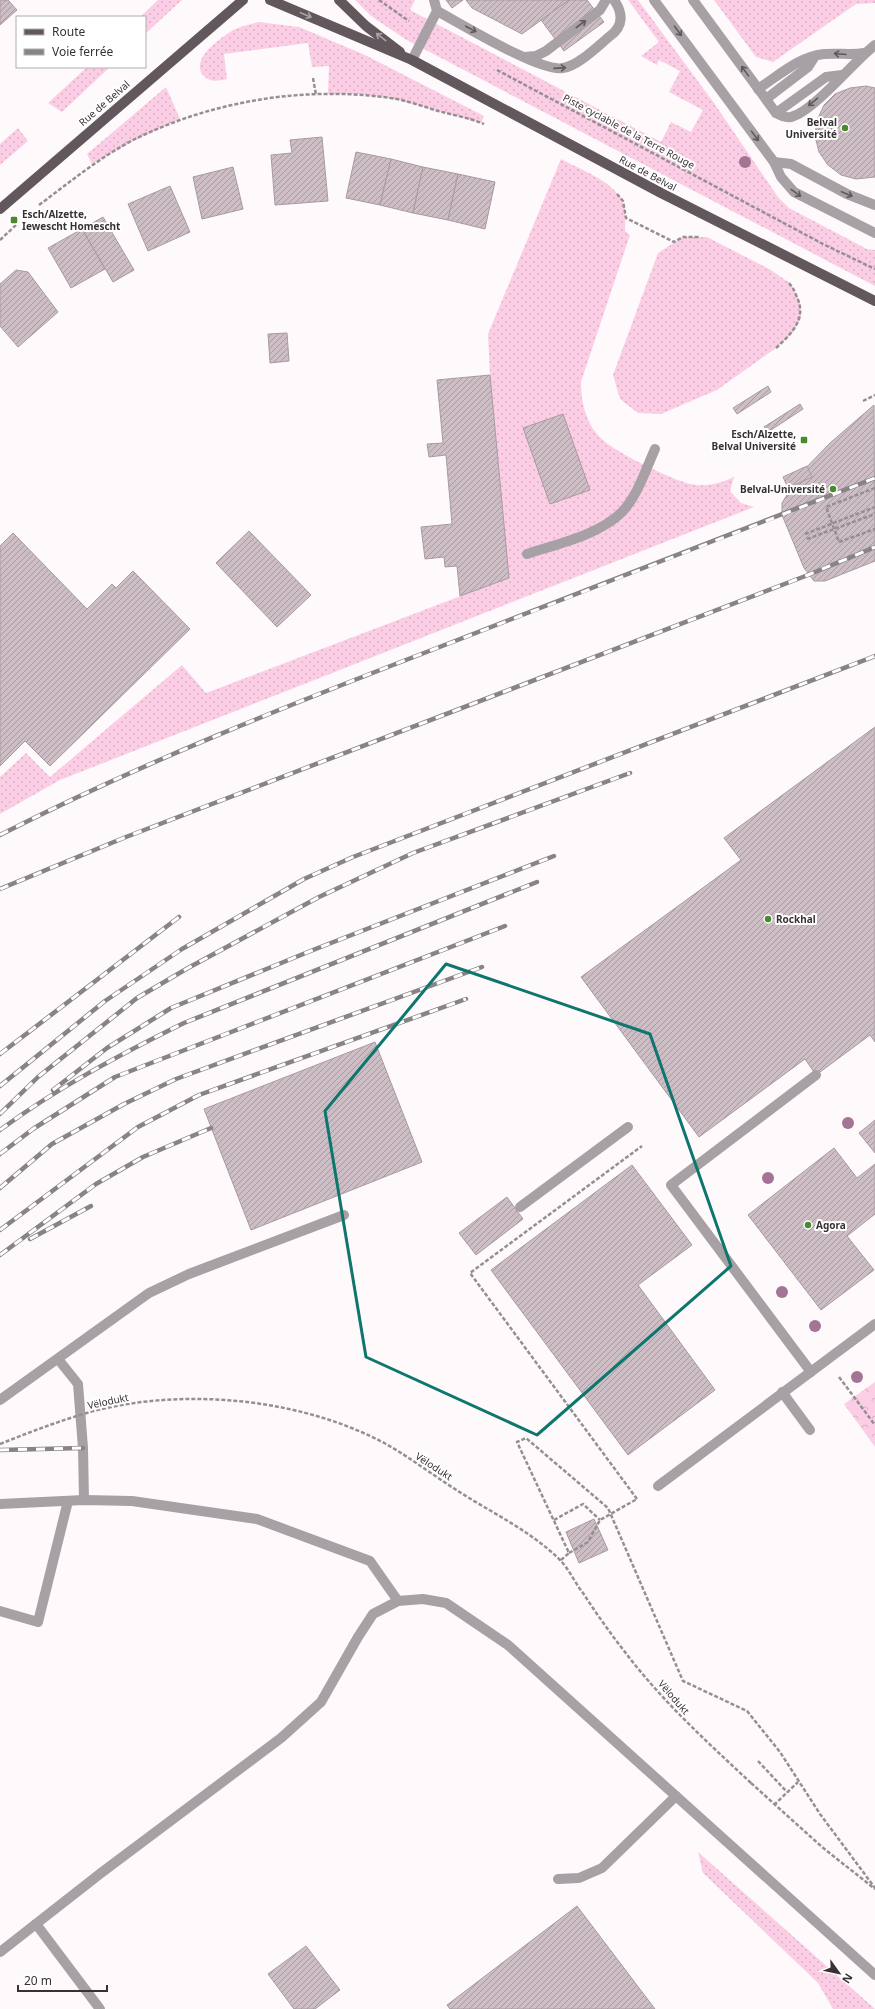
<svg xmlns="http://www.w3.org/2000/svg" width="875" height="2009" viewBox="0 0 875 2009" font-family="'Noto Sans',sans-serif">
<style>
.grass{fill:url(#grass-dots)}
.park{fill:url(#park-crowns)}
.building{fill:url(#building-hatch);stroke:#a99aa1}
.lines{fill:none;stroke-linecap:round;stroke-linejoin:round}
.path{stroke:#958f92;stroke-width:2.5;stroke-dasharray:4 2;stroke-linecap:butt}
.minor{stroke:#a7a0a4;stroke-width:10}
.major{stroke:#62575c;stroke-width:10}
.rail-casing{stroke:#888385;stroke-width:4.5}
.rail{stroke:#fff;stroke-width:3;stroke-dasharray:9;stroke-linecap:butt}
.path-bridge{stroke:#958f92;stroke-width:2.5;stroke-dasharray:4 2;stroke-linecap:butt}
.tree{fill:#a37493}
.oneway{stroke:#a9a3a5}
.oneway2{stroke:#60585c}
.marked{fill:none;stroke:#0f766e;stroke-width:3;stroke-linejoin:round}
.poi-dot{fill:#4b8a2c;stroke:#fff;stroke-width:1.5}
.labels{text-anchor:middle;dominant-baseline:central;stroke-width:4;stroke-linejoin:round;paint-order:stroke}
.street-label{font-size:10px;fill:#393235;stroke:#fff}
.poi-label{font-size:10px;font-weight:bold;fill:#393235;stroke:#fff;text-anchor:end}
</style>
<defs>
<pattern id="grass-dots" width="8" height="8" patternUnits="userSpaceOnUse"><rect width="8" height="8" fill="#fccee5"/><path d="M2 2h.1M6 6h.1" fill="none" stroke="#d9b1c5" stroke-width="1.8" stroke-linecap="round"/></pattern>
<pattern id="park-crowns" width="20" height="18" patternUnits="userSpaceOnUse"><rect width="20" height="18" fill="#fccee5"/><path d="M2 6a3 3 0 1 1 6 0M12 15a3 3 0 1 1 6 0" fill="none" stroke="#d9b1c5"/></pattern>
<pattern id="building-hatch" width="6" height="6" patternUnits="userSpaceOnUse"><rect width="6" height="6" fill="#cdbdc5"/><path d="M-1 1l2-2M0 6l6-6M5 7l2-2" fill="none" stroke="#a79aa1"/></pattern>
</defs>
<rect width="100%" height="100%" fill="#fefafc"/>
<g class="grass">
<polygon points="158,0 182,0 145,34 145,17 140,17"/>
<polygon points="355,0 415,0 410,10 661,142 671,122 691,132 703,110 669,92 680,71 659,60 657,65 641,56 659,42 628,0 638,0 714,103 778,197 789,208 848,239 867,249 875,250 875,286 405,39 371,16"/>
<polygon points="714,0 875,0 875,3 856,4 773,62 756,57"/>
<path d="M259 22 299 27 365 55 484 116 481 123 399 100 361 94H328L329 66 312 67 308 43 224 54 227 79C217 81 209 83 202 74 192 57 221 38 233 30 241 26 251 24 259 22Z"/>
<polygon points="87,67 110,67 62,112 48,103"/>
<polygon points="166,87 180,119 133,141 92,164 87,154"/>
<polygon points="18,128 28,141 0,165 0,144"/>
<path d="M561 159C581 170 611 180 622 200 627 209 625 221 625 231L630 235 581 382C581 399 584 414 593 429 597 434 603 441 608 444 624 456 677 483 696 485 710 486 721 483 734 477L730 491 741 503 754 507 60 780 0 814V777L26 753 50 777 182 665 206 693 508 578 490 375 488 334Z"/>
<polygon points="683,237 707,237 771,270 791,284 800,302 801,318 792,334 776,348 717,390 661,414 638,413 620,399 613,375 658,253"/>
<polygon points="698,1852 875,2009 833,2009 818,1983 703,1873"/>
</g>
<polygon class="park" points="875,1382 875,1447 844,1404"/>
<g class="building">
<polygon points="0,0 8,0 17,10 0,25"/>
<polygon points="446,0 463,0 452,8"/>
<polygon points="466,0 569,0 522,34 472,8"/>
<polygon points="569,0 587,0 604,22 564,51 541,20"/>
<polygon points="866,86 875,88 875,177 856,179 841,175 828,165 819,152 815,136 817,120 824,105 835,94 850,88"/>
<polygon points="322,137 328,201 275,205 271,155 292,153 290,140"/>
<polygon points="356,152 391,159 380,205 346,198"/>
<polygon points="391,159 423,167 413,213 380,205"/>
<polygon points="233,167 243,209 202,219 193,177"/>
<polygon points="423,167 458,174 448,220 413,213"/>
<polygon points="458,174 495,182 485,229 448,220"/>
<polygon points="170,186 190,232 148,251 128,204"/>
<polygon points="103,217 134,270 113,282 82,229"/>
<polygon points="82,229 105,269 71,288 48,248"/>
<polygon points="16,270 28,272 58,312 18,347 0,326 0,284"/>
<polygon points="287,333 289,361 270,363 268,334"/>
<polygon points="490,375 509,578 460,596 457,566 445,567 444,557 425,559 421,527 452,524 446,455 429,457 427,444 443,443 437,380"/>
<polygon points="768,386 771,392 737,414 733,408"/>
<polygon points="800,404 803,409 768,432 764,427"/>
<polygon points="874,405 875,561 825,581 814,581 804,568 782,515 782,503 799,475 830,443"/>
<polygon points="563,414 590,490 550,504 523,428"/>
<polygon points="807,466 812,477 788,488 783,477"/>
<polygon points="249,531 311,595 277,627 216,563"/>
<polygon points="13,533 87,609 112,584 116,588 133,571 190,629 50,766 25,741 0,766 0,546"/>
<polygon points="875,727 875,1042 870,1035 816,1075 805,1059 699,1137 581,977 741,860 724,838"/>
<polygon points="375,1042 422,1162 251,1230 204,1109"/>
<polygon points="875,1120 875,1153 859,1133"/>
<polygon points="834,1148 857,1178 875,1164 875,1214 847,1236 874,1270 821,1310 748,1215"/>
<polygon points="632,1165 692,1245 638,1285 715,1390 628,1455 491,1270"/>
<polygon points="507,1197 523,1219 476,1255 459,1233"/>
<polygon points="594,1519 608,1550 579,1563 566,1532"/>
<polygon points="577,1906 655,2009 450,2009 447,2005"/>
<polygon points="306,1946 340,1990 315,2009 294,2009 268,1974"/>
</g>
<g class="lines">
<g class="path">
<polyline points="379,0 409,21"/>
<polyline points="497,70 823,244 875,269"/>
<polyline points="313,78 316,95"/>
<polyline points="617,194 623,201 626,218 674,242 683,237 700,237"/>
<path d="M39 205C70 182 99 158 133 140 214 100 308 85 397 99 411 102 425 107 438 111 453 115 470 118 484 124"/>
<polyline points="0,240 16,225"/>
<path d="M776 348C792 333 808 318 796 295 794 290 792 285 787 282"/>
<polyline points="863,401 875,395"/>
<polyline points="875,488 826,507 839,542 875,529"/>
<polyline points="805,534 875,507"/>
<polyline points="807,539 875,514"/>
<polyline points="839,1377 875,1425"/>
<polyline points="637,1499 470,1273 642,1146"/>
<polyline points="554,1520 583,1504 600,1520"/>
<polyline points="569,1553 588,1542 600,1520 637,1499"/>
<polyline points="758,1761 787,1792"/>
<polyline points="751,1783 822,1847 875,1889"/>
<polyline points="774,1805 798,1782"/>
</g>
<g class="minor">
<polyline points="654,0 774,162 781,177 794,192 875,233"/>
<path d="M693 0 776 113C781 116 785 118 791 117 813 112 854 61 875 45"/>
<path d="M437 11C460 23 541 73 563 68 578 66 598 46 610 36 624 26 623 13 614 0"/>
<polyline points="524,57 536,56 546,51 600,10 606,0"/>
<polyline points="412,60 437,11 434,0"/>
<path d="M758 89C778 76 800 56 824 54 838 53 851 55 865 53"/>
<polyline points="766,99 808,67 815,56"/>
<polyline points="776,113 826,77 842,75"/>
<polyline points="774,162 791,164 847,194 875,205"/>
<path d="M527 554C557 544 599 535 622 512 638 495 646 469 655 449"/>
<polyline points="520,1207 628,1127"/>
<polyline points="58,1359 78,1384 83,1448 84,1500"/>
<polyline points="811,1372 671,1185 816,1075"/>
<polyline points="782,1392 810,1430"/>
<polyline points="0,1400 149,1293 189,1274 344,1215"/>
<polyline points="658,1486 875,1324"/>
<polyline points="0,1504 84,1500 132,1501 257,1519 370,1561 398,1601 423,1599 446,1603 508,1645 875,1975"/>
<polyline points="0,1611 38,1622 68,1501"/>
<polyline points="558,1879 579,1878 602,1868 676,1796"/>
<polyline points="36,1924 100,2009"/>
<polyline points="0,1952 101,1873 281,1738 321,1702 358,1637 373,1614 398,1601"/>
</g>
<g class="major">
<polyline points="270,0 412,60 661,193 875,301"/>
<polyline points="339,0 366,26 400,52"/>
<polyline points="0,209 243,0"/>
</g>
<g class="rail-casing">
<g id="rail">
<path d="M0 835C141 763 289 705 437 648 583 592 729 536 875 478"/>
<polyline points="0,889 126,837 808,575 875,547"/>
<polyline points="0,1054 179,917"/>
<polyline points="0,1086 105,1001 182,949 304,879 353,857 875,656"/>
<polyline points="53,1090 107,1048 171,1008 313,950 554,856"/>
<polyline points="0,1114 38,1077 137,998 188,968 319,897 413,853 630,773"/>
<path d="M0 1130C57 1088 121 1054 184 1023L537 882"/>
<polyline points="0,1154 33,1129 115,1077 505,926"/>
<polyline points="0,1188 52,1144 124,1104 176,1079 482,967"/>
<polyline points="0,1230 138,1127 199,1095 466,999"/>
<polyline points="30,1239 91,1206"/>
<polyline points="0,1255 96,1184 143,1157 211,1128"/>
<polyline points="0,1450 83,1448"/>
</g>
</g>
<use href="#rail" class="rail"/>
<g class="path-bridge">
<path d="M0 1444C30 1432 59 1421 90 1412 183 1387 301 1398 386 1444 411 1458 434 1476 458 1491 492 1513 531 1531 560 1560 569 1569 575 1583 583 1593 596 1613 610 1633 625 1652 662 1701 706 1741 751 1783"/>
<polyline points="561,1560 569,1553 517,1442 526,1438 608,1508 683,1681 747,1711 780,1752 820,1814 875,1888"/>
</g>
</g>
<g class="tree">
<circle cx="745" cy="162" r="6"/>
<circle cx="848" cy="1123" r="6"/>
<circle cx="768" cy="1178" r="6"/>
<circle cx="782" cy="1292" r="6"/>
<circle cx="815" cy="1326" r="6"/>
<circle cx="857" cy="1377" r="6"/>
</g>
<defs><path id="oneway-shaft" d="M-6 0H5M1.5-3L5.5 0L1.5 3" fill="none" stroke-width="1.6" stroke-linecap="round" stroke-linejoin="round"/></defs>
<g class="oneway">
<use href="#oneway-shaft" transform="translate(306 15) rotate(23)"/>
<use href="#oneway-shaft" transform="translate(381 37) rotate(-142)"/>
</g>
<g class="oneway2">
<use href="#oneway-shaft" transform="translate(581 24) rotate(-37)"/>
<use href="#oneway-shaft" transform="translate(471 29) rotate(28)"/>
<use href="#oneway-shaft" transform="translate(678 31) rotate(54)"/>
<use href="#oneway-shaft" transform="translate(840 54) rotate(-175)"/>
<use href="#oneway-shaft" transform="translate(560 68) rotate(-4)"/>
<use href="#oneway-shaft" transform="translate(745 71) rotate(-126)"/>
<use href="#oneway-shaft" transform="translate(813 102) rotate(140)"/>
<use href="#oneway-shaft" transform="translate(755 136) rotate(54)"/>
<use href="#oneway-shaft" transform="translate(796 193) rotate(36)"/>
<use href="#oneway-shaft" transform="translate(847 194) rotate(23)"/>
</g>
<path class="marked" d="M446 964 650 1034 731 1266 537 1435 366 1357 325 1111Z"/>
<g class="poi-dot">
<circle cx="845" cy="128" r="4"/>
<rect x="10" y="216" width="8" height="8" rx="2"/>
<rect x="800" y="436" width="8" height="8" rx="2"/>
<circle cx="833" cy="489" r="4"/>
<circle cx="768" cy="919" r="4"/>
<circle cx="808" cy="1225" r="4"/>
</g>
<g class="labels">
<g class="street-label">
<text transform="translate(104 103) rotate(-41)">Rue de Belval</text>
<text transform="translate(629 131) rotate(28)">Piste cyclable de la Terre Rouge</text>
<text transform="translate(648 173) rotate(28)">Rue de Belval</text>
<text transform="translate(108 1401) rotate(-12)">Vëlodukt</text>
<text transform="translate(434 1466) rotate(33)">Vëlodukt</text>
<text transform="translate(674 1697) rotate(49)">Vëlodukt</text>
</g>
<g class="poi-label">
<text x="837" y="122">Belval<tspan x="837" dy="12">Université</tspan></text>
<text x="22" y="214" text-anchor="start">Esch/Alzette,<tspan x="22" dy="12">Iewescht Homescht</tspan></text>
<text x="796" y="434">Esch/Alzette,<tspan x="796" dy="12">Belval Université</tspan></text>
<text x="825" y="489">Belval-Université</text>
<text x="776" y="919" text-anchor="start">Rockhal</text>
<text x="816" y="1225" text-anchor="start">Agora</text>
</g>
</g>
<rect x="16" y="16" width="130" height="52" fill="#ffffff" stroke="#b0adae"/>
<rect x="24" y="29" width="20" height="6" fill="#62575c" stroke="#b0adae"/>
<text x="52" y="36" font-size="12" fill="#393235">Route</text>
<rect x="24" y="49" width="20" height="6" fill="#888385" stroke="#b0adae"/>
<text x="52" y="56" font-size="12" fill="#393235">Voie ferrée</text>
<g transform="translate(839 1973) rotate(123)" stroke="#ffffff" stroke-width="3" paint-order="stroke">
<path d="M0-3L7 15L0 10L-7 15Z" fill="#393235"/>
<text y="-6" font-size="11" font-weight="bold" text-anchor="middle" fill="#393235">N</text>
</g>
<path d="M18 1985v6h89v-6" fill="none" stroke="#393235" stroke-width="2"/>
<text x="24" y="1985" font-size="12" fill="#393235" stroke="#ffffff" stroke-width="3" paint-order="stroke">20 m</text>
</svg>
